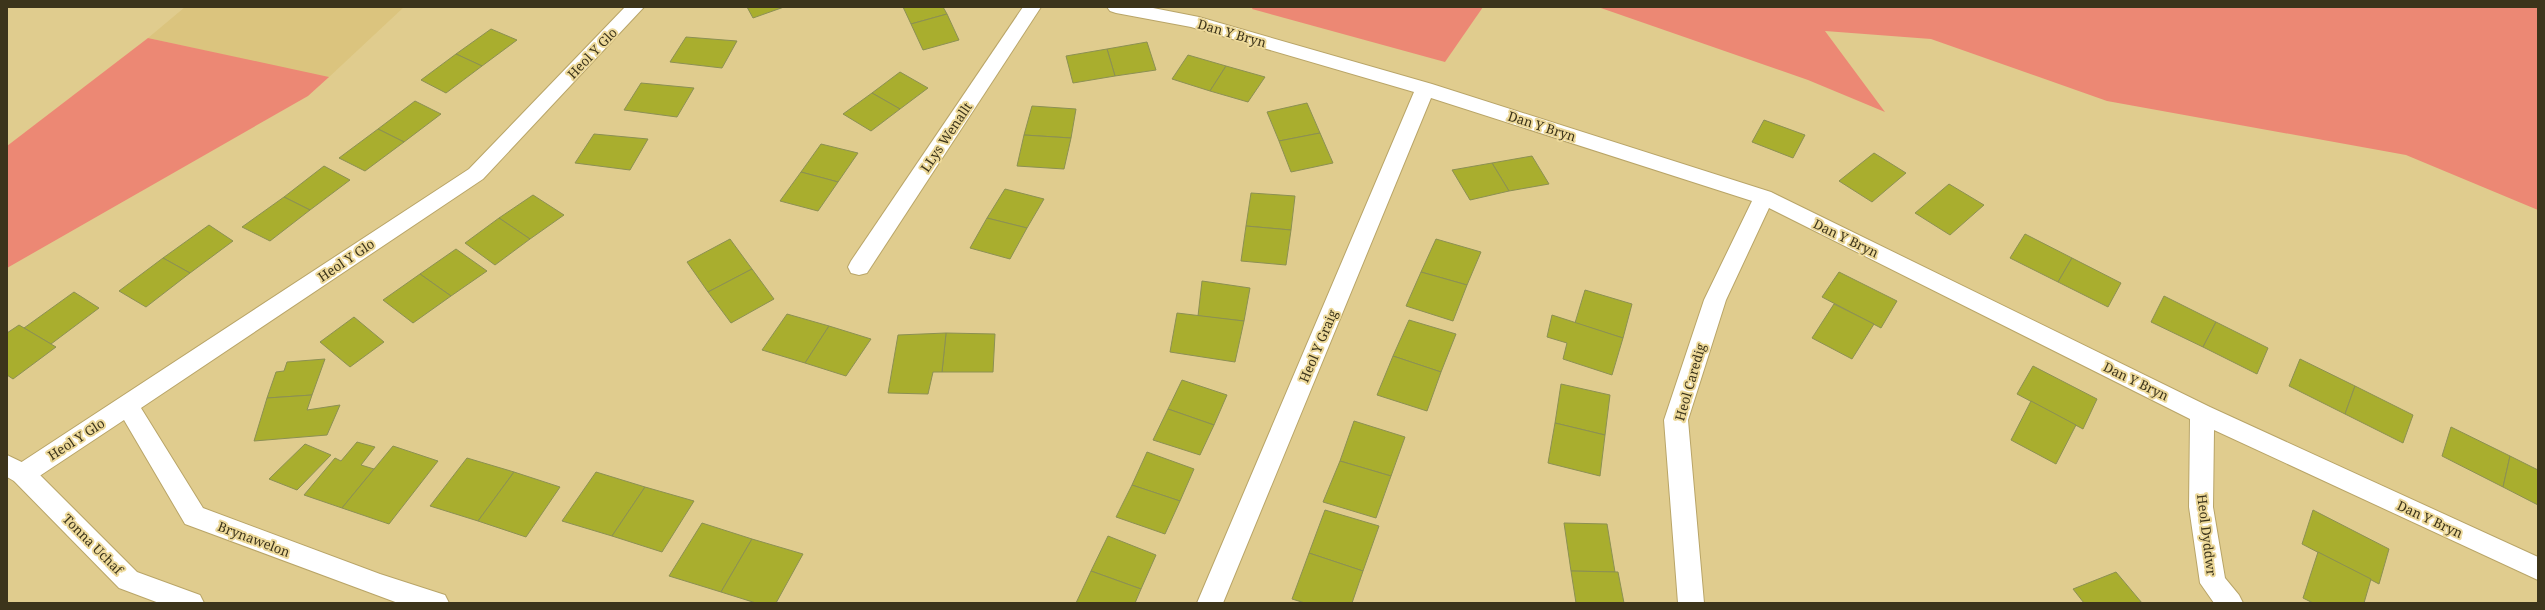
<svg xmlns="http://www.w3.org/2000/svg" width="2545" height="610" viewBox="0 0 2545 610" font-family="'Noto Serif',serif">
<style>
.built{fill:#dbc47e}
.green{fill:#ec8874}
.building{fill:#a9ae2e;stroke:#8c9053}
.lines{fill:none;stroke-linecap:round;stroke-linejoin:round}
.street-casing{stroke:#b9a568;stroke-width:2}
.secondary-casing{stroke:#b9a568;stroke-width:2}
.street{fill:#fff;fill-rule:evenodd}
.secondary{fill:#fff;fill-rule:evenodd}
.labels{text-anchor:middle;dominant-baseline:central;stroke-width:4;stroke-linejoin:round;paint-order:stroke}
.street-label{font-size:13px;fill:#3c341b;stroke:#edd99a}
</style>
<rect width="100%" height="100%" fill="#e0cc8e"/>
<polygon class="built" points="185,7 404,7 328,78 148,38"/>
<g class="green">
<polygon points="1253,7 1483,7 1445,62 1252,9"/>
<polygon points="1598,7 2538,7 2538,210 2406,155 2107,101 1931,39 1825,31 1885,112 1808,80"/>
<polygon points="148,38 329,77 308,96 7,268 7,146"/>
</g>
<g class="building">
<polygon points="747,7 784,7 753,18"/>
<polygon points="903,7 943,7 947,14 911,24"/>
<polygon points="947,14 959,40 923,50 911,24"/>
<polygon points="491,29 517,40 482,66 456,54"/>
<polygon points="686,37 737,41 722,68 670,62"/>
<polygon points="1147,42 1156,70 1115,76 1107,49"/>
<polygon points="1107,49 1115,76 1073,83 1066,56"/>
<polygon points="456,54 482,66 446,93 421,80"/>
<polygon points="1188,55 1226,66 1210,91 1172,79"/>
<polygon points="1226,66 1265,77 1248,102 1210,91"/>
<polygon points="900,72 928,88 900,109 872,93"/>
<polygon points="641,83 694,88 677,117 624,110"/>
<polygon points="872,93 900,109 871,131 843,114"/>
<polygon points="415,101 441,114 404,142 378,129"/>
<polygon points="1307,103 1320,133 1279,141 1267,112"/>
<polygon points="1032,106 1076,109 1071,138 1024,135"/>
<polygon points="1764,120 1805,135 1793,158 1752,142"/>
<polygon points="378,129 404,142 365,171 339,158"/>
<polygon points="1320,133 1333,163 1291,172 1279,141"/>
<polygon points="594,134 648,139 630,170 575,163"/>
<polygon points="1024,135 1071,138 1064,169 1017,166"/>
<polygon points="821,144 858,153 838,182 801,172"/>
<polygon points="1874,153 1906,173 1872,202 1839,181"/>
<polygon points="1532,156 1549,184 1509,191 1492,163"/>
<polygon points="1492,163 1509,191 1470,200 1452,170"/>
<polygon points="324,166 350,180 310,210 284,197"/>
<polygon points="801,172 838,182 818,211 780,201"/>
<polygon points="1949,184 1984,205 1950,235 1915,213"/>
<polygon points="1005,189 1044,199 1027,228 987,218"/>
<polygon points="1251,193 1295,196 1291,230 1246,226"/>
<polygon points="533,195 564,215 530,239 499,218"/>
<polygon points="284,197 310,210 270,241 242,227"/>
<polygon points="499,218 530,239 495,265 465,243"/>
<polygon points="987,218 1027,228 1010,259 970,248"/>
<polygon points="209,225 233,241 190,273 163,258"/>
<polygon points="1246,226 1291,230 1286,265 1241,261"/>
<polygon points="2025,234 2072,258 2058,282 2010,258"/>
<polygon points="730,239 752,269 708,292 687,262"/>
<polygon points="1436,239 1481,252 1467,285 1421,272"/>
<polygon points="456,249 487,271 451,296 420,274"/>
<polygon points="163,258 190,273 146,307 119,291"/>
<polygon points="2072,258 2121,283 2108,307 2058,282"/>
<polygon points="752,269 774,299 731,323 708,292"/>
<polygon points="1421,272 1467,285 1453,321 1406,306"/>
<polygon points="1839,272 1897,301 1881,328 1822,297"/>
<polygon points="420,274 451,296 413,323 383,300"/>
<polygon points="1202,281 1250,288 1244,321 1198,316"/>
<polygon points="1585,290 1632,304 1623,338 1575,323"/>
<polygon points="74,292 99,308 51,344 24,328"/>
<polygon points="2164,296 2216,322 2203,347 2151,322"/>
<polygon points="1834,304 1874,324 1852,359 1812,338"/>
<polygon points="1177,313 1244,321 1235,362 1170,352"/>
<polygon points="787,314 829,326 805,363 762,350"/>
<polygon points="1552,315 1623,338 1612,375 1563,359 1567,343 1547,337"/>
<polygon points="354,317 384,342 350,367 320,342"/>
<polygon points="1409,320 1456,334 1441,372 1393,356"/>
<polygon points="2216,322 2268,348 2257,374 2203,347"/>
<polygon points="19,325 56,347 13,379 7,375 7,333"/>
<polygon points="829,326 871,339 846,376 805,363"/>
<polygon points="946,333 995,334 993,372 942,372"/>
<polygon points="946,333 942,372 933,372 928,394 888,393 898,335"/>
<polygon points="1393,356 1441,372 1427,411 1377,395"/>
<polygon points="325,359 312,395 267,398 276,372 284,371 287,362"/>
<polygon points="2300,359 2355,386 2345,414 2289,386"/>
<polygon points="2033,366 2097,399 2083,429 2017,394"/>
<polygon points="1182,380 1227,395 1214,425 1168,409"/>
<polygon points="1561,384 1610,395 1605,435 1555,423"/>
<polygon points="2355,386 2413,415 2403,443 2345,414"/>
<polygon points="312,395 307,410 340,405 327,435 254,441 267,398"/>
<polygon points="2031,401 2076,425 2056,464 2011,440"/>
<polygon points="1168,409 1214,425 1200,455 1153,440"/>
<polygon points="1354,421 1405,437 1391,476 1340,461"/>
<polygon points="1555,423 1605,435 1600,476 1548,463"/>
<polygon points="2451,427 2510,456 2503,487 2442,456"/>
<polygon points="357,442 375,447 361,465 374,469 342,508 304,495 335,458 341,461"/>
<polygon points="305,444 331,455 297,490 269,479"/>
<polygon points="393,446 438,461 389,524 342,508"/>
<polygon points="1147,452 1194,469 1180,501 1132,485"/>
<polygon points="2510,456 2538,470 2538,505 2503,487"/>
<polygon points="467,458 514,472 478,521 430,506"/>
<polygon points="1340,461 1391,476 1376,518 1323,502"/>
<polygon points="514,472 560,487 526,537 478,521"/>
<polygon points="596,472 645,487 612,536 562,521"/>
<polygon points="1132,485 1180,501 1165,534 1116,517"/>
<polygon points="645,487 694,501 662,552 612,536"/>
<polygon points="1325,510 1379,526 1363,571 1309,553"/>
<polygon points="2313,510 2389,549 2379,584 2302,544"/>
<polygon points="702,523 752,539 721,592 669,576"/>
<polygon points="1564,523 1607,524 1615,572 1571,571"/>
<polygon points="1108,536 1156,555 1141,589 1091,571"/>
<polygon points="752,539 803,554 776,603 756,603 721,592"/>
<polygon points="2318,552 2371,579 2364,603 2313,603 2303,598"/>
<polygon points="1309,553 1363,571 1352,603 1305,603 1292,599"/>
<polygon points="1091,571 1141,589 1135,603 1076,603"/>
<polygon points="1571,571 1618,572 1624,603 1576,603"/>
<polygon points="2116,572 2142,603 2084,603 2073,589"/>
</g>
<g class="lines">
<g class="street-casing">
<g id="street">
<polygon points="625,7 644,7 483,179 141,408 203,508 380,574 445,595 449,603 398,603 185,524 124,420 32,481 23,484 14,481 11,474 14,467 469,169"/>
<polygon points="1023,7 1041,7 867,273 859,275 851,273 848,267 851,261"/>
<polygon points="1107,7 1148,7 1199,17 1432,84 1771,192 2210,407 2538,557 2538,580 2214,430 2213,507 2225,578 2239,595 2243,603 2214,603 2200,583 2189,507 2190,419 1769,208 1726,300 1688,420 1704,603 1678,603 1664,420 1704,300 1752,201 1431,98 1223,603 1197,603 1414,92 1191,27 1116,13 1110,11"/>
</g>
</g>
<g class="secondary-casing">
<polygon id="secondary" points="7,455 32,467 137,572 200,595 204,603 159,603 119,588 14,481 7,477"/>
</g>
<use href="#street" class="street"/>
<use href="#secondary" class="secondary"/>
</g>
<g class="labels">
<g class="street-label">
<text transform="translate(1232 33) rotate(16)">Dan Y Bryn</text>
<text transform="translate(592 53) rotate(-46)">Heol Y Glo</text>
<text transform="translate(1542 126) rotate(18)">Dan Y Bryn</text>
<text transform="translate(946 137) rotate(-56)">LLys Wenallt</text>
<text transform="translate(1846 238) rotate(26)">Dan Y Bryn</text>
<text transform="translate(346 260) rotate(-34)">Heol Y Glo</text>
<text transform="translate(1318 346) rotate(-67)">Heol Y Graig</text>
<text transform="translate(2136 381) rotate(26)">Dan Y Bryn</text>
<text transform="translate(1690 382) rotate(-74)">Heol Caredig</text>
<text transform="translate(76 439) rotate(-33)">Heol Y Glo</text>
<text transform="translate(2430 519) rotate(25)">Dan Y Bryn</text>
<text transform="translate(2207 535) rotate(83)">Heol Dyddwr</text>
<text transform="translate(254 539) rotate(21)">Brynawelon</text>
<text transform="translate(93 544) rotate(45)">Tonna Uchaf</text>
</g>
</g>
<rect width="2545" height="610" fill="none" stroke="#3c341b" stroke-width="16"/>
</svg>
